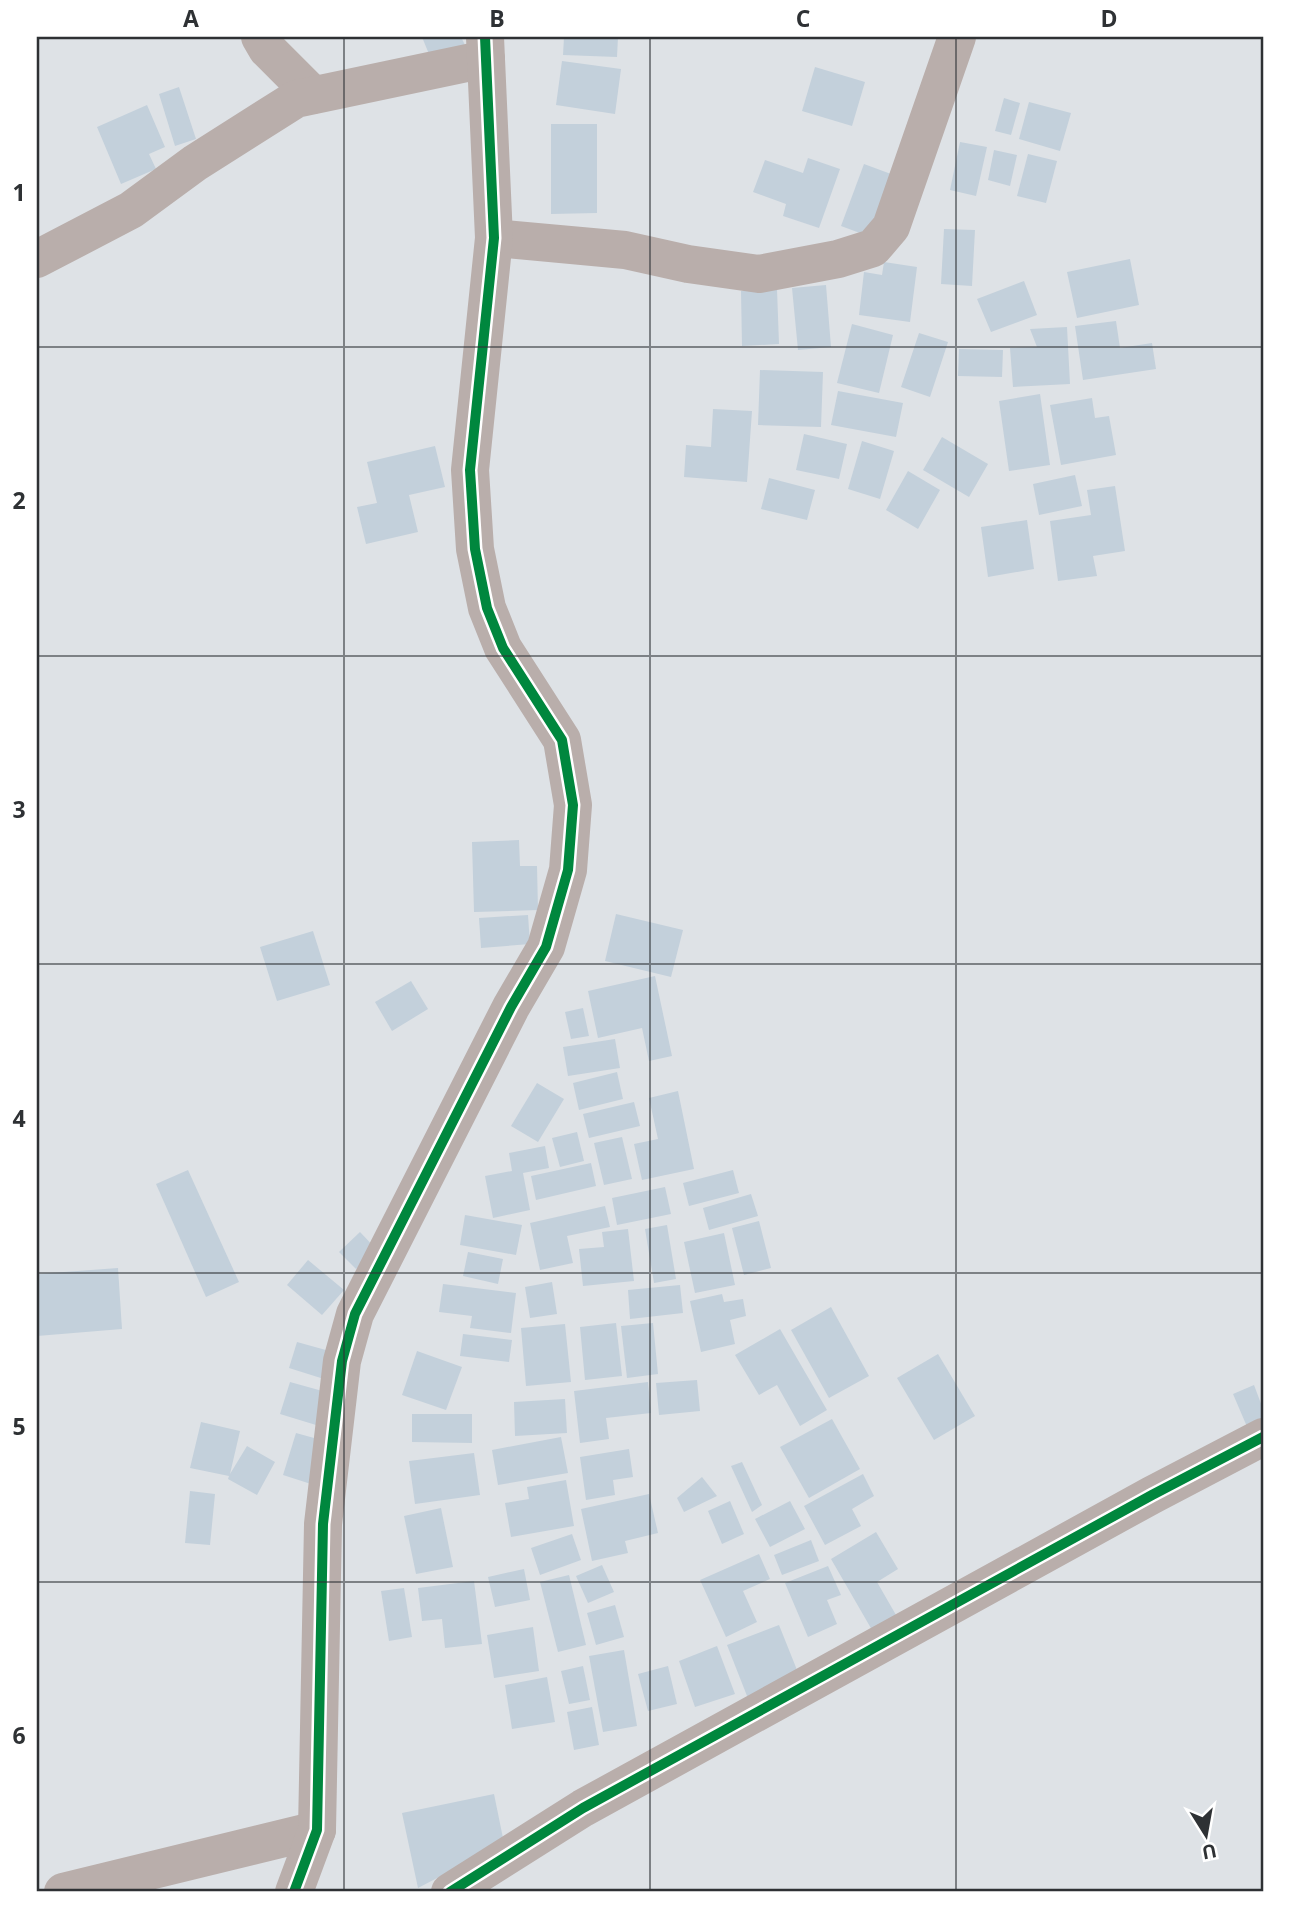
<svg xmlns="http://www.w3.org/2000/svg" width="1300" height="1929" viewBox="0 0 1300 1929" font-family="'Open Sans',sans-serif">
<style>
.building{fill:#c3d0db}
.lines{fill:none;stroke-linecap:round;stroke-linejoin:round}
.minor{stroke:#b9aeab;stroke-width:38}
.cycleway-casing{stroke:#fff;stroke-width:15}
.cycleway{stroke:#00873e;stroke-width:10}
.grid{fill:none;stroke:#2e3134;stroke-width:2;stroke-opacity:0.55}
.neatline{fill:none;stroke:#2e3134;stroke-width:2.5}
.grid-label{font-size:23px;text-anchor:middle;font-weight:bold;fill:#2e3134}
</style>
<rect width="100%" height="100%" fill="#dee2e6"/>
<g class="building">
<polygon points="422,37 461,37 465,45 431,59"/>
<polygon points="564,37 618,37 617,57 563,55"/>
<polygon points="562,61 621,69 615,114 556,105"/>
<polygon points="815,67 865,82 852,126 802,111"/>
<polygon points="179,87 196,139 175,146 159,94"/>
<polygon points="1004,98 1020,103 1011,135 995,131"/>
<polygon points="1029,102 1071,113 1060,151 1019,139"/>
<polygon points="147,105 165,147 149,154 156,169 121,184 97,127"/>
<polygon points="551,124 597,124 597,213 551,214"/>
<polygon points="960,142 987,147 976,196 950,190"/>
<polygon points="994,150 1017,155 1010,186 988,180"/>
<polygon points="1028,154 1057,161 1046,203 1017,196"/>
<polygon points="808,158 840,169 819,228 783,216 786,204 753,192 765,160 803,173"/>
<polygon points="864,164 891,174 868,236 841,226"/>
<polygon points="944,229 975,230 972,286 941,284"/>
<polygon points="1130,259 1139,305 1077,318 1067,272"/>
<polygon points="884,262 917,267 910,322 859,315 864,272 882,275"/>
<polygon points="1024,281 1037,315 991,332 977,299"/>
<polygon points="826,285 831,347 798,350 792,288"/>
<polygon points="777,289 779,344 742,346 741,291"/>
<polygon points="1116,321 1120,348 1152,343 1156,369 1083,380 1075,326"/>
<polygon points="852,324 893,335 879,393 837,383"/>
<polygon points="1067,327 1070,384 1013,387 1010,348 1037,347 1030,329"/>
<polygon points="919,333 948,342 930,397 901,387"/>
<polygon points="959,349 1003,350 1002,377 958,376"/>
<polygon points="760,370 823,372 821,427 758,425"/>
<polygon points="838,391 903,403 896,437 831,425"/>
<polygon points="1040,394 1050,465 1009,471 999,401"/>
<polygon points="1092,398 1095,418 1109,416 1116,455 1061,465 1050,405"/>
<polygon points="713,409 752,411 747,482 684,477 686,445 711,447"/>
<polygon points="804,434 847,444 839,479 796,470"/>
<polygon points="942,437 988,464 969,497 923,470"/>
<polygon points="862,441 894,451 880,499 848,489"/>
<polygon points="435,446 445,487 409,495 418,532 366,544 357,507 377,503 367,462"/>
<polygon points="908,471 940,490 918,529 886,510"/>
<polygon points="1075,475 1082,506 1039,515 1033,484"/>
<polygon points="769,478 815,490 807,520 761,509"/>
<polygon points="1115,486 1125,551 1093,556 1097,576 1058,581 1050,521 1091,515 1087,490"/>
<polygon points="1027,520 1034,569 988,577 981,527"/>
<polygon points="519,840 520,866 537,866 538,910 474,912 472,842"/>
<polygon points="616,914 683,930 671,977 605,961"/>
<polygon points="528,915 530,944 481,948 479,918"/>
<polygon points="313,931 330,985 277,1001 260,947"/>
<polygon points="655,976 672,1056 649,1061 642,1028 598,1038 588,991"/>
<polygon points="411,981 428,1009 392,1031 375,1002"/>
<polygon points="583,1008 589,1036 571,1039 565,1012"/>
<polygon points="615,1039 620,1068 568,1076 563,1047"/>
<polygon points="617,1072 623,1099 579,1110 573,1083"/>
<polygon points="537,1083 564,1099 538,1142 511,1126"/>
<polygon points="678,1091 694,1169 642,1180 634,1144 658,1139 649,1098"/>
<polygon points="634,1102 640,1126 589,1138 583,1114"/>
<polygon points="577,1132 584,1161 560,1167 552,1138"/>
<polygon points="622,1137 632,1179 604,1185 594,1143"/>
<polygon points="545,1146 549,1168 523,1173 530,1210 493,1218 485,1176 512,1171 509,1153"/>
<polygon points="591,1163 596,1186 536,1200 531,1176"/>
<polygon points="188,1170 239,1282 206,1297 156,1184"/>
<polygon points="733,1170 739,1193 689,1206 683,1183"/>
<polygon points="665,1187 671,1214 617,1225 612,1198"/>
<polygon points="751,1194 758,1216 709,1230 703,1208"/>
<polygon points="605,1206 610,1227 567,1236 573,1263 540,1270 530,1223"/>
<polygon points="465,1215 522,1225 516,1255 460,1245"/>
<polygon points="759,1221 771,1268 744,1275 732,1228"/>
<polygon points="667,1225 676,1279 654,1283 645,1229"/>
<polygon points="628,1229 634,1281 583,1286 579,1249 604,1247 602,1232"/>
<polygon points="360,1232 377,1250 356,1269 339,1252"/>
<polygon points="724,1233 735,1285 695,1293 684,1242"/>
<polygon points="468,1252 503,1259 498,1284 463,1276"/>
<polygon points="308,1260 344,1290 322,1315 287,1285"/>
<polygon points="118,1268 122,1329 37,1336 37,1274"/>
<polygon points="552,1282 557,1314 530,1318 525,1287"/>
<polygon points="443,1284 516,1293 511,1333 470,1328 472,1316 439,1312"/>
<polygon points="680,1285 683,1313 630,1319 628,1290"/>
<polygon points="722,1294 724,1302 743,1299 746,1316 730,1320 735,1344 701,1352 690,1301"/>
<polygon points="831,1307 869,1376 829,1398 791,1330"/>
<polygon points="616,1323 622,1376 585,1380 580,1327"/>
<polygon points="653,1323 658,1374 627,1378 621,1326"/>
<polygon points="565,1324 571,1382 526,1386 521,1328"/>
<polygon points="780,1329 827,1410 800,1426 777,1385 759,1395 735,1355"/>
<polygon points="463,1334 512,1340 509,1362 460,1356"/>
<polygon points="297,1342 333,1352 324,1379 289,1368"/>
<polygon points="417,1351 462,1367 446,1410 402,1395"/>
<polygon points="938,1354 975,1416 934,1440 897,1378"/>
<polygon points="697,1380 700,1411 659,1415 656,1383"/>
<polygon points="290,1382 326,1392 316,1425 280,1414"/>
<polygon points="648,1382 651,1413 606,1418 609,1439 580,1443 574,1391"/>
<polygon points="1254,1385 1263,1409 1263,1423 1248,1429 1233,1394"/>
<polygon points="565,1399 567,1433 515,1436 514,1402"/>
<polygon points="412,1414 472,1414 472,1443 412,1442"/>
<polygon points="832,1419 860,1469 809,1498 780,1447"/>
<polygon points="201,1422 240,1431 230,1474 247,1446 275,1462 257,1495 228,1479 229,1476 190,1468"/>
<polygon points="296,1433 325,1441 311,1484 283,1475"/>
<polygon points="561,1437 568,1473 498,1485 492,1450"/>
<polygon points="629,1449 633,1477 613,1480 615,1495 586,1500 580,1457"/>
<polygon points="474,1453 480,1495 415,1504 409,1461"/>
<polygon points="742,1462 762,1505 752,1512 731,1466"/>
<polygon points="863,1474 874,1496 852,1509 861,1526 825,1545 804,1506"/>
<polygon points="702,1477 717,1496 684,1512 677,1498"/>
<polygon points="566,1480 574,1526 511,1537 505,1503 529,1499 527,1487"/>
<polygon points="190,1491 215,1494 210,1545 185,1543"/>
<polygon points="649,1494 658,1533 625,1541 628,1553 592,1561 581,1509"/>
<polygon points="730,1501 744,1534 722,1544 708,1511"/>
<polygon points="790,1501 805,1529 770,1547 755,1519"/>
<polygon points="441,1508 453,1567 416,1574 404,1516"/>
<polygon points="876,1532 898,1569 877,1582 896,1615 872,1630 831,1559"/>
<polygon points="572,1534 581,1560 540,1575 531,1548"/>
<polygon points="811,1540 819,1561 782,1575 774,1555"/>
<polygon points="759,1554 770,1579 743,1591 757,1622 726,1637 700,1580"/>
<polygon points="602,1565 614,1592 588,1603 576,1576"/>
<polygon points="828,1566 841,1595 827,1600 837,1624 808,1637 785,1583"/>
<polygon points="524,1569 530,1600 495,1607 488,1577"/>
<polygon points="569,1575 586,1645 558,1652 540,1582"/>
<polygon points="474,1581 482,1644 445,1648 442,1619 422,1621 418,1588"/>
<polygon points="404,1588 412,1637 389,1641 381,1591"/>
<polygon points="615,1605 624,1637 596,1645 587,1613"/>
<polygon points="779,1625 801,1680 749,1701 727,1645"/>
<polygon points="533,1627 539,1671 494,1678 487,1635"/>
<polygon points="717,1646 735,1694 695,1707 679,1661"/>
<polygon points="624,1650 637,1726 603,1732 589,1656"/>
<polygon points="583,1666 590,1700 569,1704 561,1671"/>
<polygon points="668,1666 677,1704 648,1711 638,1674"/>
<polygon points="547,1677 555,1722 512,1729 505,1685"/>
<polygon points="592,1707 599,1745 574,1750 567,1712"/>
<polygon points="494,1794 504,1843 418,1888 402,1813"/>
</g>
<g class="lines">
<g class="minor">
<polyline points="260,37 267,49 313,95"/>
<polyline points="494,238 625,250 688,264 759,274 838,259 873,248 891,227 957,37"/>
<polyline points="37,259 131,210 195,163 296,99 486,59"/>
<polyline points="63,1892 317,1830"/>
<polyline points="294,1892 317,1830 323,1524 342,1361 355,1314 511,1007 546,947 568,870 573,805 562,740 503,648 487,608 475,549 470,470 494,238 485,37"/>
<polyline points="450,1892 583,1808 1152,1495 1263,1437"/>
</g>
<g class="cycleway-casing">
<g id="cycleway">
<polyline points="294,1892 317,1830 323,1524 342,1361 355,1314 511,1007 546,947 568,870 573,805 562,740 503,648 487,608 475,549 470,470 494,238 485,37"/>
<polyline points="450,1892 583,1808 1152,1495 1263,1437"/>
</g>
</g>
<use href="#cycleway" class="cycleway"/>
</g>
<path class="grid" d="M344 37V1892M650 37V1892M956 37V1892M37 347H1263M37 656H1263M37 964H1263M37 1273H1263M37 1582H1263"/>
<rect width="1300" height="1929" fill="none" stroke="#ffffff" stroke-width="77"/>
<g transform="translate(1206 1835) rotate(169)" stroke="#ffffff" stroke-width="5" paint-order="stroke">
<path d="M0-5L12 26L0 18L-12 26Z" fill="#2e3134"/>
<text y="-10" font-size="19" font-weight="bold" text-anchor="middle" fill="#2e3134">U</text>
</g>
<rect x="38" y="38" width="1224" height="1852" class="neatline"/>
<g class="grid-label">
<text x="191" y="27">A</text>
<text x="497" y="27">B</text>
<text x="803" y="27">C</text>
<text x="1109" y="27">D</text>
<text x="19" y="201">1</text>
<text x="19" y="509">2</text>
<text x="19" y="818">3</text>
<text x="19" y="1127">4</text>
<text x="19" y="1435">5</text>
<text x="19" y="1744">6</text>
</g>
</svg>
